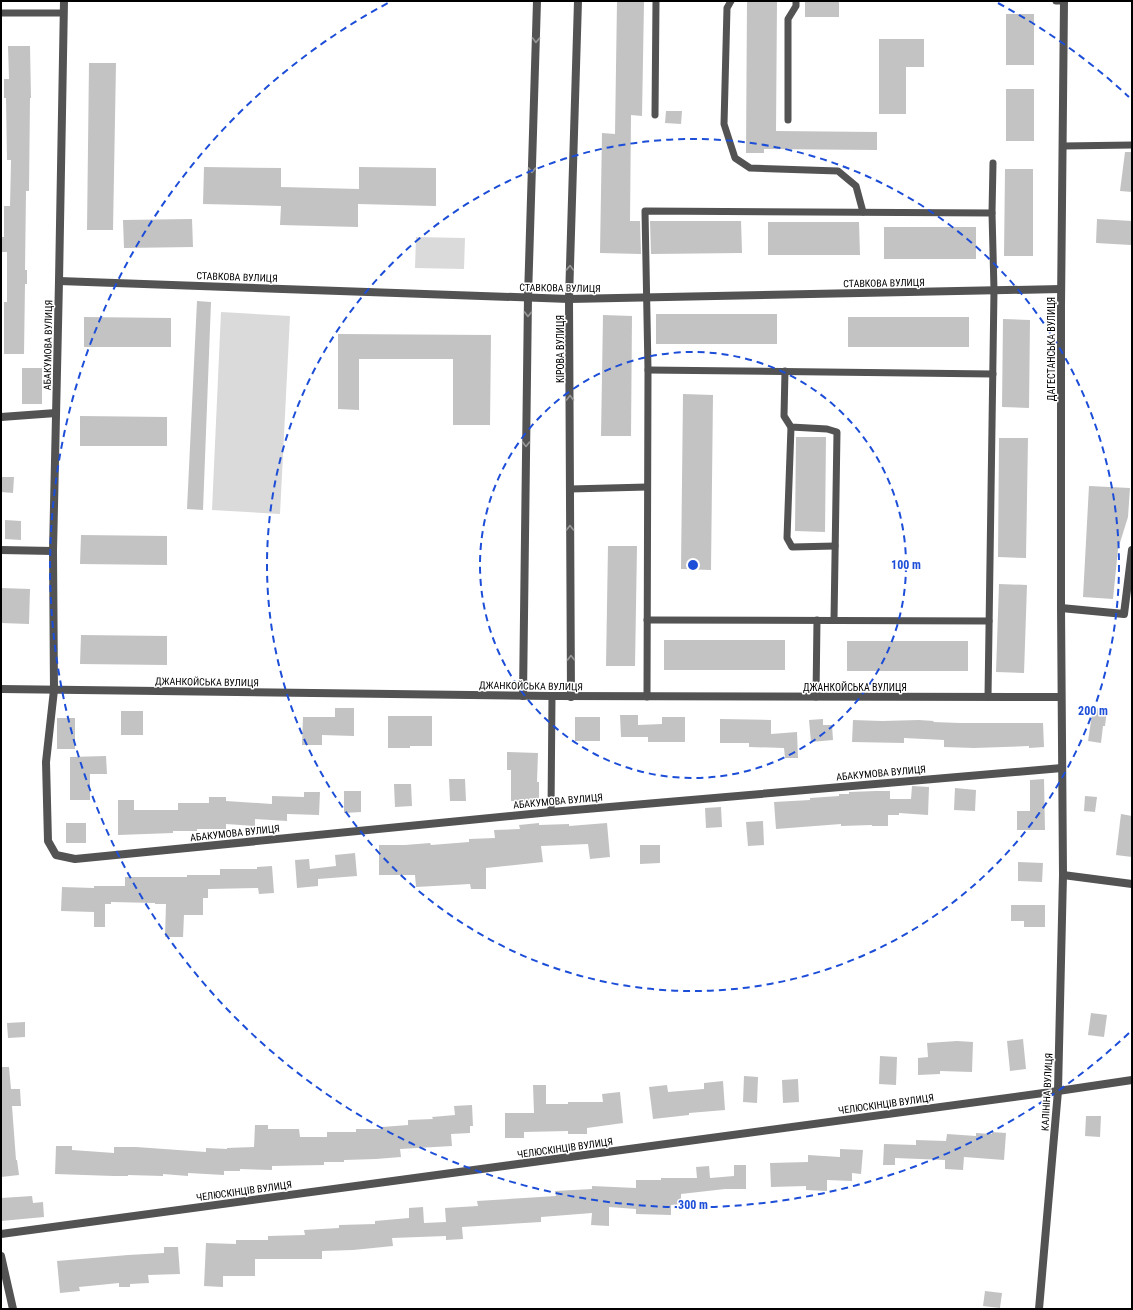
<svg xmlns="http://www.w3.org/2000/svg" width="1133" height="1310" viewBox="0 0 1133 1310" font-family="'Roboto Condensed',sans-serif">
<style>
.green{fill:#dadada}
.building{fill:#c3c3c3}
.lines{fill:none;stroke-linecap:round;stroke-linejoin:round}
.service{stroke:#535353;stroke-width:7}
.minor{stroke:#535353;stroke-width:8}
.tertiary{stroke:#535353;stroke-width:8}
.oneway{stroke:#989898}
.ring{fill:none;stroke:#1d4ed8;stroke-width:2;stroke-dasharray:7 5}
.labels{text-anchor:middle;dominant-baseline:central;stroke-width:3;stroke-linejoin:round;paint-order:stroke}
.street-label{font-size:10px;fill:#000;stroke:#fff}
.centre{fill:#1d4ed8;stroke:#fff;stroke-width:2}
.ring-label{font-size:12px;text-anchor:middle;font-weight:bold;fill:#1d4ed8;stroke:#fff;stroke-width:3;stroke-linejoin:round;paint-order:stroke}
</style>
<rect width="100%" height="100%" fill="#fff"/>
<g class="green">
<polygon points="416,237 465,238 464,269 415,268"/>
<polygon points="221,312 290,316 280,514 212,510"/>
</g>
<g class="building">
<polygon points="617,1 644,2 642,116 631,115 630,221 640,221 641,254 600,253 602,133 615,134"/>
<polygon points="747,1 777,1 776,131 877,132 877,150 764,149 764,153 746,153"/>
<rect x="805" y="1" width="34" height="16"/>
<rect x="1006" y="14" width="28" height="51"/>
<polygon points="879,39 924,39 924,67 906,67 906,114 879,114"/>
<polygon points="8,46 30,46 31,98 30,98 29,191 26,191 25,270 27,270 27,284 25,284 24,354 4,354 4,302 7,302 7,252 1,252 1,237 4,237 4,206 10,206 11,160 7,160 6,98 4,98 4,79 9,79"/>
<polygon points="89,63 116,63 113,230 87,230"/>
<rect x="1006" y="89" width="28" height="52"/>
<polygon points="666,111 682,111 681,124 665,123"/>
<polygon points="1125,152 1132,152 1132,192 1120,191"/>
<polygon points="204,167 281,168 281,187 359,189 359,167 436,168 436,206 358,204 358,227 280,225 281,206 203,204"/>
<polygon points="1005,169 1033,169 1033,256 1004,256"/>
<polygon points="192,219 193,247 124,248 123,220"/>
<polygon points="1097,219 1132,221 1131,245 1096,243"/>
<polygon points="650,221 741,221 742,253 651,254"/>
<polygon points="768,222 859,222 860,255 768,255"/>
<rect x="884" y="227" width="92" height="32"/>
<polygon points="197,301 211,302 203,510 187,509"/>
<rect x="656" y="314" width="121" height="30"/>
<polygon points="603,315 632,316 631,436 601,436"/>
<polygon points="84,317 171,318 171,347 84,347"/>
<rect x="848" y="317" width="121" height="30"/>
<polygon points="1003,319 1030,320 1029,408 1002,407"/>
<polygon points="338,334 491,335 490,425 453,425 453,359 359,359 359,410 338,409"/>
<rect x="22" y="368" width="20" height="36"/>
<polygon points="683,394 713,395 711,570 681,569"/>
<polygon points="80,416 167,417 167,446 80,446"/>
<polygon points="796,437 826,437 825,532 795,531"/>
<polygon points="999,438 1028,438 1026,558 998,557"/>
<polygon points="1,477 14,477 13,493 1,492"/>
<polygon points="1089,486 1130,488 1128,517 1118,549 1113,599 1083,597"/>
<polygon points="5,520 21,521 21,540 5,539"/>
<polygon points="81,535 167,536 167,565 80,564"/>
<polygon points="608,546 637,546 635,666 606,666"/>
<polygon points="999,584 1027,585 1024,673 996,672"/>
<polygon points="1,588 30,589 29,624 1,623"/>
<polygon points="81,635 167,636 167,665 80,664"/>
<rect x="664" y="640" width="121" height="30"/>
<rect x="847" y="641" width="121" height="30"/>
<polygon points="335,708 354,708 354,736 322,735 322,745 302,745 303,717 335,717"/>
<polygon points="1093,708 1107,710 1105,726 1103,726 1101,743 1088,741"/>
<rect x="121" y="711" width="22" height="24"/>
<polygon points="620,715 638,715 638,725 662,724 662,717 685,717 685,742 648,742 648,737 621,737"/>
<polygon points="388,716 432,716 432,746 410,746 410,748 388,748"/>
<rect x="575" y="717" width="25" height="24"/>
<rect x="57" y="718" width="18" height="31"/>
<polygon points="720,719 771,720 771,734 797,732 798,758 785,758 784,748 749,747 749,743 720,743"/>
<polygon points="823,719 823,725 832,725 833,740 811,742 809,720"/>
<polygon points="853,720 882,721 919,720 934,721 933,722 960,723 1043,723 1044,747 1029,748 1029,746 974,748 944,747 944,740 904,738 904,743 852,742"/>
<polygon points="507,752 538,753 537,782 539,782 539,801 511,801 511,770 507,770"/>
<polygon points="106,756 107,774 90,774 90,800 70,800 70,757"/>
<polygon points="449,779 465,779 466,801 450,801"/>
<polygon points="1044,779 1045,830 1017,830 1017,811 1030,811 1030,780"/>
<polygon points="394,784 411,784 412,806 395,807"/>
<polygon points="912,786 929,787 928,815 899,813 899,815 888,815 888,826 872,826 872,825 841,826 841,824 776,829 774,802 810,800 810,798 839,796 839,794 849,794 849,792 876,791 890,791 890,799 911,799"/>
<polygon points="955,788 976,790 975,811 954,810"/>
<polygon points="344,791 361,791 361,812 344,813"/>
<polygon points="304,792 320,792 319,815 287,814 287,821 255,819 255,826 226,824 226,829 197,829 197,831 173,831 173,833 118,835 118,800 134,800 134,810 178,810 178,803 209,803 209,797 226,797 226,801 272,804 272,796 304,797"/>
<polygon points="1085,796 1097,797 1095,812 1084,811"/>
<polygon points="721,807 722,827 706,828 705,808"/>
<polygon points="1121,814 1132,816 1132,857 1116,855"/>
<polygon points="763,821 764,845 748,846 746,822"/>
<rect x="66" y="823" width="20" height="20"/>
<polygon points="539,823 539,825 569,824 569,826 607,823 610,857 590,859 588,844 541,846 543,862 486,868 486,889 471,889 470,884 416,887 415,875 379,875 379,845 405,845 430,843 431,845 469,842 469,839 495,838 494,830 520,829 519,825"/>
<polygon points="640,845 660,845 660,863 640,864"/>
<polygon points="355,853 357,876 318,879 318,886 297,888 295,860 309,859 310,869 336,866 335,855"/>
<polygon points="1018,862 1043,863 1042,882 1018,881"/>
<polygon points="272,866 274,893 259,894 258,888 208,889 208,898 203,898 203,915 184,915 183,937 165,937 166,904 155,904 155,903 111,902 111,904 105,904 105,927 94,927 94,912 61,911 62,887 94,888 94,886 125,886 125,877 187,877 187,875 220,875 220,869 257,869 257,867"/>
<polygon points="1011,905 1045,905 1045,927 1024,927 1024,921 1011,921"/>
<polygon points="1091,1013 1107,1015 1104,1037 1088,1035"/>
<polygon points="25,1022 25,1037 8,1038 7,1023"/>
<polygon points="1023,1039 1026,1069 1010,1071 1007,1041"/>
<polygon points="957,1041 973,1042 972,1072 940,1071 940,1074 918,1075 918,1058 928,1057 927,1043"/>
<polygon points="880,1056 897,1057 896,1085 879,1084"/>
<polygon points="1,1067 9,1067 11,1089 20,1089 21,1106 12,1106 16,1160 17,1160 19,1175 1,1177"/>
<polygon points="744,1076 758,1077 757,1103 743,1102"/>
<polygon points="798,1079 799,1102 783,1103 782,1080"/>
<polygon points="723,1081 725,1110 689,1113 689,1115 653,1119 649,1087 667,1085 668,1092 704,1089 704,1083"/>
<polygon points="533,1085 546,1085 546,1104 568,1104 568,1102 603,1102 602,1094 620,1092 623,1123 587,1128 587,1134 568,1134 568,1131 524,1132 524,1138 505,1138 505,1113 534,1113"/>
<polygon points="472,1105 473,1126 470,1126 470,1133 451,1134 452,1146 400,1149 401,1157 376,1159 344,1160 344,1162 324,1162 324,1165 272,1166 272,1170 240,1169 240,1171 224,1171 224,1175 188,1173 188,1176 163,1174 163,1176 128,1175 128,1176 114,1176 55,1174 56,1146 72,1146 72,1150 114,1153 114,1147 136,1147 206,1152 206,1148 227,1149 227,1148 254,1147 255,1125 268,1125 268,1129 299,1129 300,1137 327,1137 327,1132 356,1132 356,1129 382,1129 382,1127 408,1125 408,1120 433,1119 432,1117 455,1115 454,1106"/>
<polygon points="1086,1116 1101,1116 1100,1137 1085,1136"/>
<polygon points="992,1132 1006,1133 1004,1160 964,1157 963,1170 945,1169 945,1160 895,1158 895,1165 883,1165 884,1144 916,1145 916,1140 946,1141 947,1134 976,1136 976,1133 992,1134"/>
<polygon points="840,1149 863,1150 861,1174 852,1173 852,1181 827,1180 827,1191 806,1190 806,1186 771,1187 770,1163 808,1162 808,1155 840,1157"/>
<polygon points="734,1165 746,1165 746,1189 725,1189 681,1194 681,1204 671,1205 671,1215 636,1214 636,1209 609,1207 609,1226 591,1225 592,1213 541,1217 541,1222 462,1227 463,1239 446,1240 446,1236 392,1238 393,1246 353,1250 322,1251 322,1259 255,1259 255,1276 223,1276 223,1287 204,1286 206,1243 236,1244 236,1240 268,1240 268,1236 305,1235 304,1230 339,1228 339,1225 375,1224 375,1221 409,1218 409,1208 423,1207 424,1223 446,1222 445,1208 478,1206 477,1201 556,1196 555,1191 592,1189 592,1186 636,1188 636,1180 661,1180 661,1178 697,1178 696,1167 709,1166 710,1178 734,1176"/>
<polygon points="32,1196 33,1203 43,1202 44,1217 1,1221 1,1198"/>
<polygon points="164,1247 178,1247 180,1274 148,1275 149,1283 130,1284 130,1287 119,1287 119,1283 79,1287 80,1291 60,1293 57,1261 128,1255 164,1253"/>
<polygon points="985,1291 1002,1293 1000,1308 983,1306"/>
</g>
<g class="lines">
<g class="service">
<polyline points="731,1 727,8 724,124 735,158 750,168 838,171 856,186 863,212"/>
<polyline points="1056,1 1064,1"/>
<polyline points="1,13 63,13"/>
<polyline points="655,115 656,1"/>
<polyline points="788,120 788,19 796,6 796,1"/>
<polyline points="1063,146 1132,145"/>
<polyline points="648,370 993,374"/>
<polyline points="785,371 784,416 791,427 827,429 837,432 834,620"/>
<polyline points="791,427 787,538 792,547 835,546"/>
<polyline points="570,489 647,487"/>
<polyline points="647,620 989,621"/>
<polyline points="647,697 648,370 645,211 992,213"/>
<polyline points="816,697 817,620"/>
<polyline points="988,697 994,290 992,213 993,163"/>
<polyline points="551,812 552,696"/>
</g>
<g class="minor">
<polyline points="64,1 59,281 53,551 54,690 46,762 48,841 56,855 75,859 551,812 1062,768"/>
<polyline points="59,281 569,299 1061,289"/>
<polyline points="1,417 56,413"/>
<polyline points="1,550 53,551"/>
<polyline points="1061,608 1124,614 1132,550"/>
<polyline points="1,689 552,696 1061,697"/>
<polyline points="523,696 528,297 537,1"/>
<polyline points="571,697 569,299 578,1"/>
<polyline points="1063,875 1132,884"/>
<polyline points="1,1234 1058,1091 1132,1080"/>
<polyline points="1,1256 13,1309"/>
</g>
<polyline class="tertiary" points="1039,1309 1058,1091 1063,875 1061,608 1061,306 1064,1"/>
</g>
<defs><path id="oneway-chevron" d="M-2-3.5L2.5 0L-2 3.5" fill="none" stroke-width="1.6" stroke-linecap="round" stroke-linejoin="round"/></defs>
<g class="oneway">
<use href="#oneway-chevron" transform="translate(536 40) rotate(92)"/>
<use href="#oneway-chevron" transform="translate(532 170) rotate(92)"/>
<use href="#oneway-chevron" transform="translate(570 268) rotate(-88)"/>
<use href="#oneway-chevron" transform="translate(528 314) rotate(91)"/>
<use href="#oneway-chevron" transform="translate(570 398) rotate(-90)"/>
<use href="#oneway-chevron" transform="translate(526 444) rotate(91)"/>
<use href="#oneway-chevron" transform="translate(570 528) rotate(-90)"/>
<use href="#oneway-chevron" transform="translate(571 658) rotate(-90)"/>
</g>
<g class="ring">
<circle cx="693" cy="565" r="213"/>
<circle cx="693" cy="565" r="426"/>
<path d="M1129 1033A640 640 0 1 1 388 3M998 3A640 640 0 0 1 1129 97"/>
</g>
<g class="labels">
<g class="street-label">
<text transform="translate(237 277) rotate(2)">СТАВКОВА ВУЛИЦЯ</text>
<text transform="translate(884 283) rotate(-1)">СТАВКОВА ВУЛИЦЯ</text>
<text transform="translate(560 288) rotate(1)">СТАВКОВА ВУЛИЦЯ</text>
<text transform="translate(48 345) rotate(-89)">АБАКУМОВА ВУЛИЦЯ</text>
<text transform="translate(560 349) rotate(-90)">КІРОВА ВУЛИЦЯ</text>
<text transform="translate(1051 349) rotate(-90)">ДАГЕСТАНСЬКА ВУЛИЦЯ</text>
<text transform="translate(207 682) rotate(1)">ДЖАНКОЙСЬКА ВУЛИЦЯ</text>
<text transform="translate(531 686) rotate(1)">ДЖАНКОЙСЬКА ВУЛИЦЯ</text>
<text x="855" y="687">ДЖАНКОЙСЬКА ВУЛИЦЯ</text>
<text transform="translate(881 773) rotate(-5)">АБАКУМОВА ВУЛИЦЯ</text>
<text transform="translate(558 801) rotate(-5)">АБАКУМОВА ВУЛИЦЯ</text>
<text transform="translate(235 833) rotate(-6)">АБАКУМОВА ВУЛИЦЯ</text>
<text transform="translate(1047 1092) rotate(-87)">КАЛІНІНА ВУЛИЦЯ</text>
<text transform="translate(886 1104) rotate(-8)">ЧЕЛЮСКІНЦІВ ВУЛИЦЯ</text>
<text transform="translate(565 1148) rotate(-8)">ЧЕЛЮСКІНЦІВ ВУЛИЦЯ</text>
<text transform="translate(244 1191) rotate(-8)">ЧЕЛЮСКІНЦІВ ВУЛИЦЯ</text>
</g>
</g>
<circle cx="693" cy="565" r="6" class="centre"/>
<g class="ring-label">
<text x="906" y="569">100 m</text>
<text x="1093" y="715">200 m</text>
<text x="693" y="1209">300 m</text>
</g>
<rect width="1133" height="1310" fill="none" stroke="#000000" stroke-width="4"/>
</svg>
